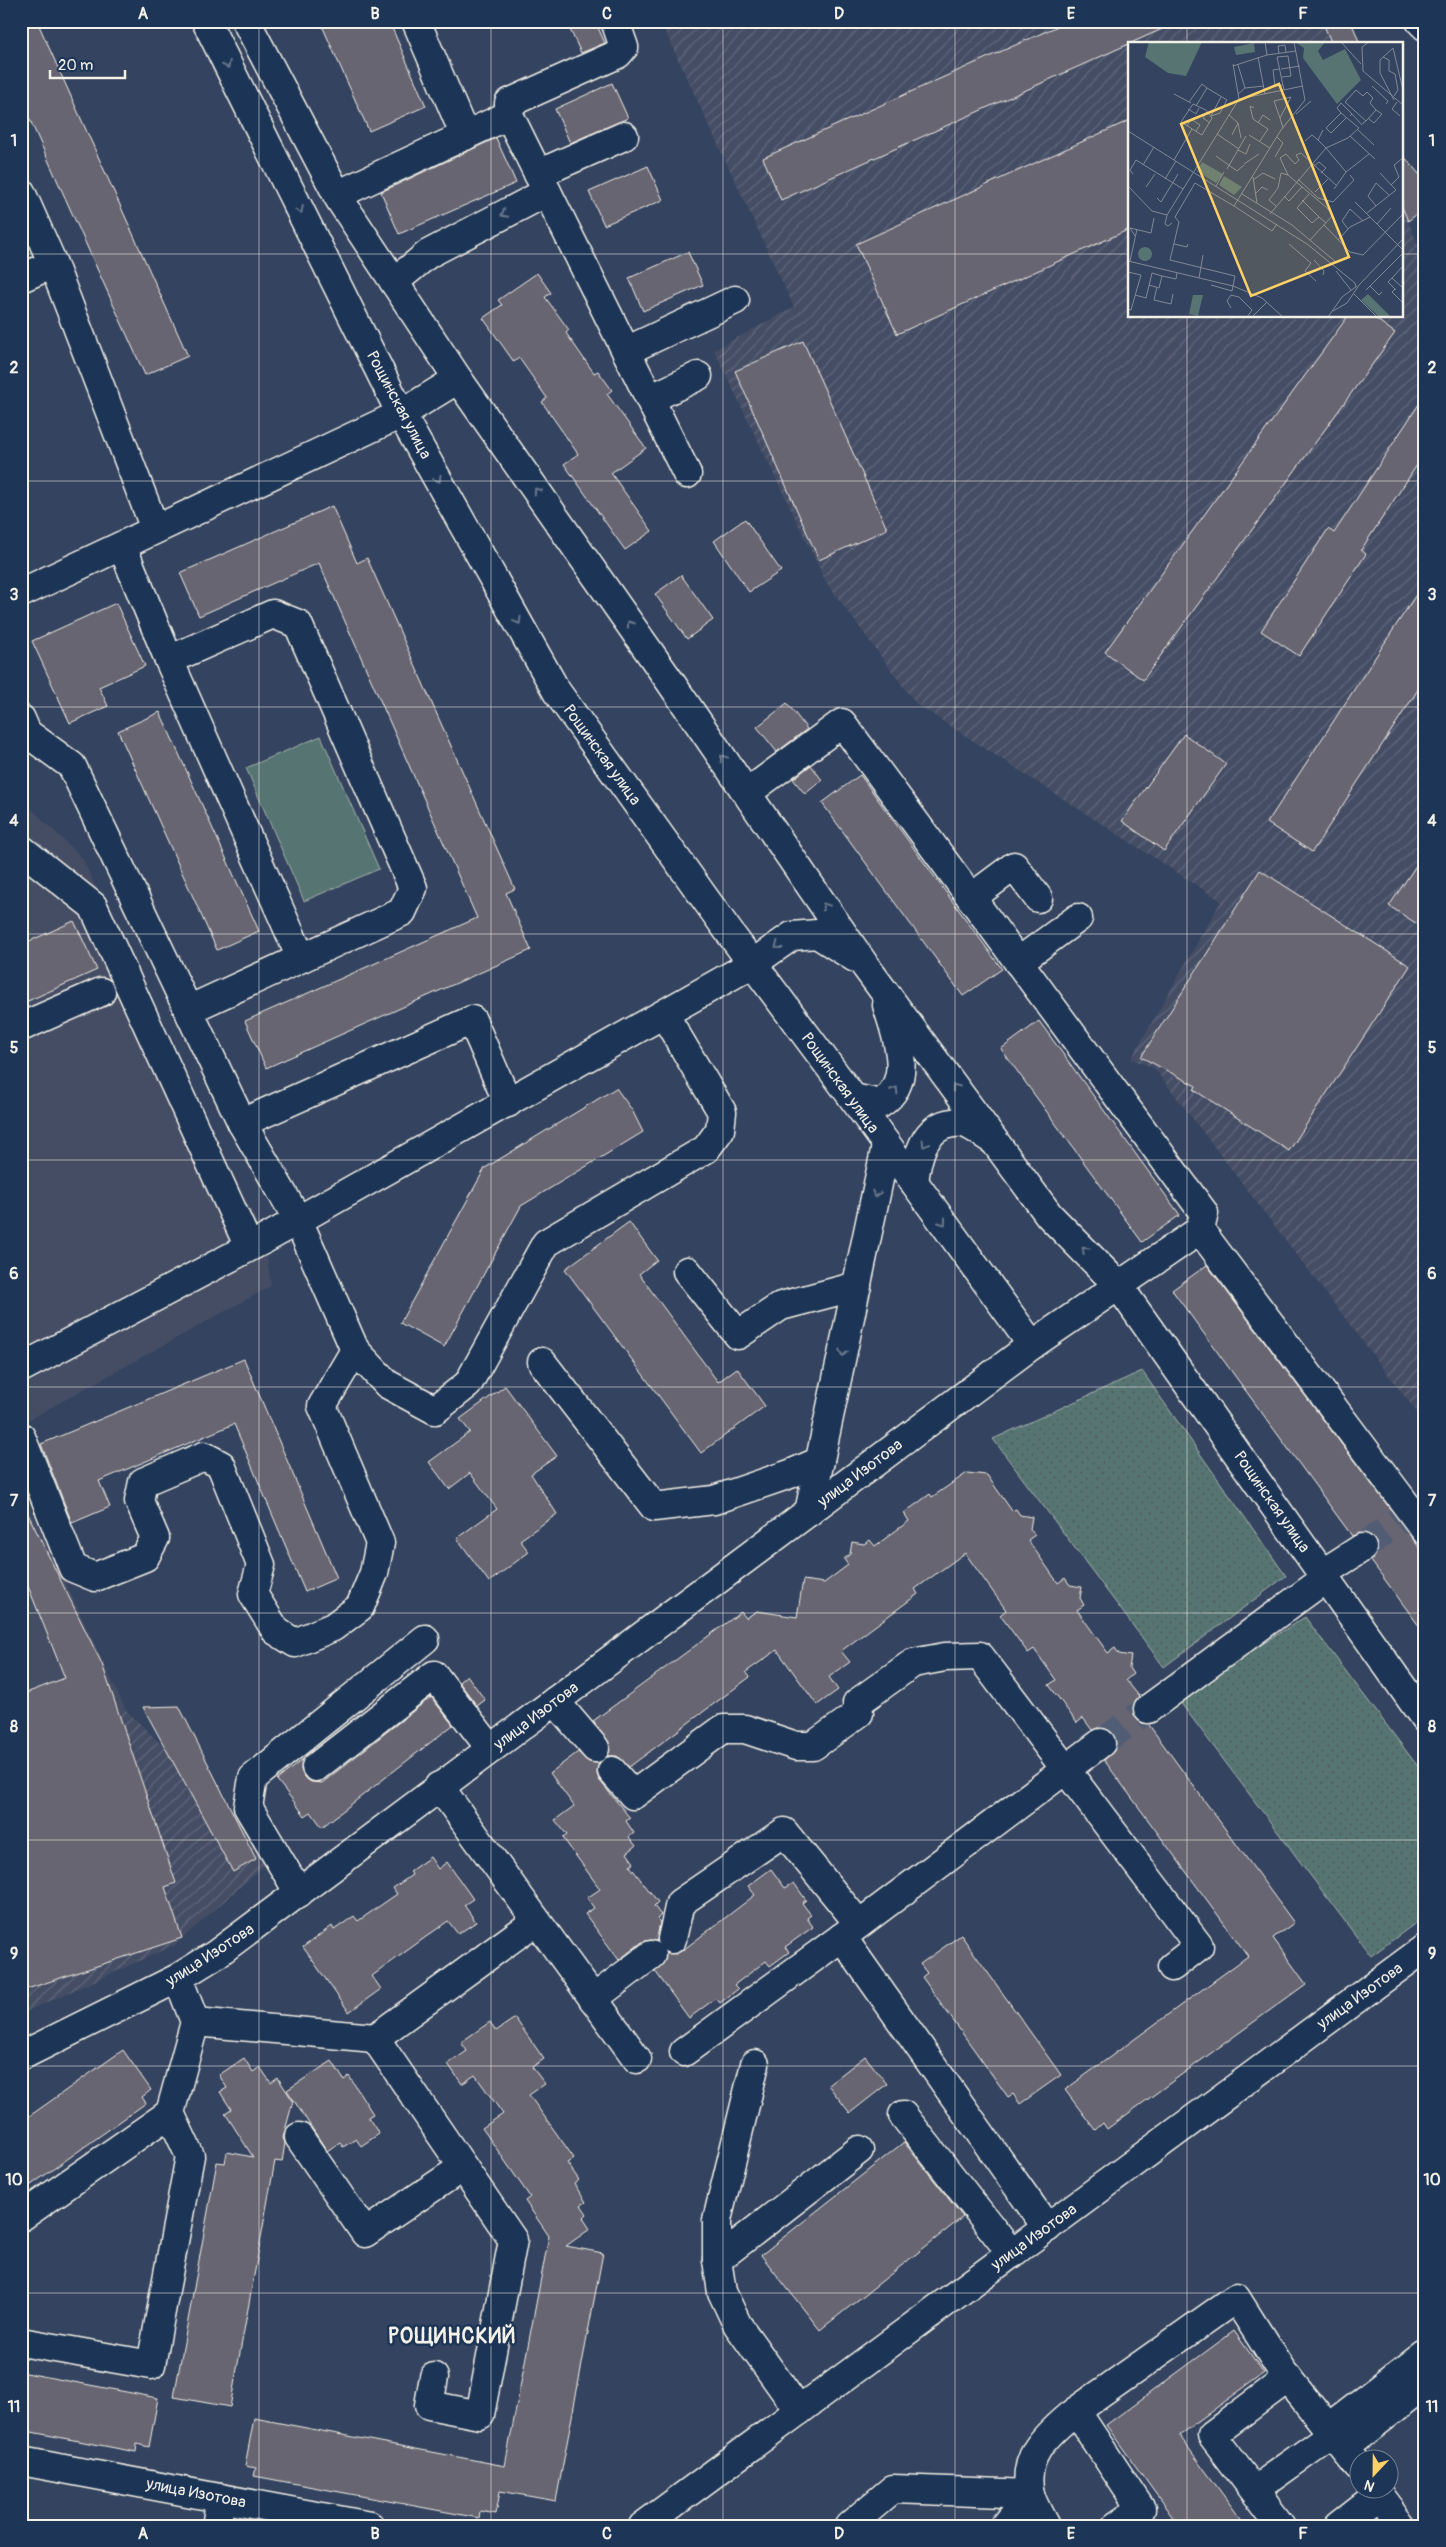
<svg xmlns="http://www.w3.org/2000/svg" width="1446" height="2547" viewBox="0 0 1446 2547" font-family="Pangolin,sans-serif">
<style>
.built{fill:#444d65}
.industrial{fill:url(#industrial-furrows)}
.grass{fill:url(#grass-dots);stroke:#a6b2ad}
.park{fill:#577472;stroke:#a6b2ad}
.building{fill:#686572;stroke:#f4f1e8}
.lines{fill:none;stroke-linecap:round;stroke-linejoin:round}
.minor-tunnel{stroke:#515d74;stroke-width:28;stroke-dasharray:28 14;stroke-linecap:butt}
.minor-casing{stroke:#f4f1e8;stroke-width:31}
.minor{stroke:#1d3557;stroke-width:28}
.oneway{stroke:#68778a}
.grid{fill:none;stroke:#f4f1e8;stroke-width:1;stroke-opacity:0.55}
.labels{text-anchor:middle;dominant-baseline:central;stroke-width:5;stroke-linejoin:round;paint-order:stroke}
.street-label{font-size:16px;fill:#f4f1e8;stroke:#1d3557}
.district-label{font-size:21px;font-weight:bold;letter-spacing:1px;fill:#f4f1e8;stroke:#1d3557}
.inset-road{fill:none;stroke:#818996;stroke-width:1}
.view{fill:#ffd166;fill-opacity:0.15;stroke:#ffd166;stroke-width:2.5}
.inset-edge{fill:none;stroke:#f4f1e8;stroke-width:2.5}
.neatline{fill:none;stroke:#f4f1e8;stroke-width:2}
.grid-label{font-size:16px;text-anchor:middle;font-weight:bold;fill:#f4f1e8}
</style>
<defs>
<pattern id="industrial-furrows" width="10" height="10" patternUnits="userSpaceOnUse" patternTransform="scale(1.25)"><rect width="10" height="10" fill="#444d65"/><path d="M-1 1l2-2M0 10L10 0M9 11l2-2" fill="none" stroke="#60677b"/></pattern>
<pattern id="grass-dots" width="8" height="8" patternUnits="userSpaceOnUse" patternTransform="scale(1.25)"><rect width="8" height="8" fill="#577472"/><path d="M2 2h.1M6 6h.1" fill="none" stroke="#4f5c5a" stroke-width="1.8" stroke-linecap="round"/></pattern>
</defs>
<rect width="100%" height="100%" fill="#34435f"/>
<filter id="ink" filterUnits="userSpaceOnUse"><feTurbulence type="fractalNoise" baseFrequency=".02" numOctaves="2"/><feDisplacementMap in="SourceGraphic" scale="10" xChannelSelector="R" yChannelSelector="G"/><feConvolveMatrix kernelMatrix="1 2 1 2 8 2 1 2 1" color-interpolation-filters="sRGB"/></filter>
<g filter="url(#ink)">
<g class="built">
<polygon points="21,799 82,858 265,1239 271,1286 21,1424"/>
<polygon points="21,1489 125,1708 123,1707 21,1744"/>
</g>
<g class="industrial">
<polygon points="660,21 1322,21 1332,44 1130,44 1130,316 1402,316 1402,207 1425,261 1425,1423 1154,1068 1131,1059 1221,901 916,704 826,582 714,350 794,307"/>
<polygon points="123,1707 275,1856 175,1945 21,2014 21,1744 100,1713"/>
</g>
<g class="grass">
<polygon points="1142,1371 1286,1576 1164,1667 993,1439"/>
<polygon points="1305,1617 1425,1776 1425,1916 1371,1956 1177,1698"/>
</g>
<polygon class="park" points="321,736 379,869 304,901 246,768"/>
<g class="building">
<polygon points="21,21 37,21 188,356 145,375 21,100"/>
<polygon points="320,21 389,21 426,106 369,131"/>
<polygon points="566,21 595,21 605,43 581,53"/>
<polygon points="1069,21 1180,21 781,200 763,158"/>
<polygon points="1322,21 1351,21 1360,44 1332,44"/>
<polygon points="612,83 628,118 570,143 555,109"/>
<polygon points="1130,120 1130,229 897,334 856,244"/>
<polygon points="496,138 516,183 399,234 381,192"/>
<polygon points="1402,154 1425,181 1425,208 1408,221 1402,207"/>
<polygon points="648,166 663,200 604,225 589,192"/>
<polygon points="688,252 703,285 643,311 629,278"/>
<polygon points="537,273 551,293 545,297 569,330 566,333 594,373 598,371 612,390 607,394 646,448 611,473 652,531 625,550 564,464 578,454 542,402 547,398 519,358 514,362 483,318 502,305 498,300"/>
<polygon points="1348,316 1372,316 1395,333 1143,680 1105,652"/>
<polygon points="803,341 887,529 819,560 735,371"/>
<polygon points="1425,395 1425,453 1361,550 1366,554 1299,656 1261,631 1328,529 1334,533"/>
<polygon points="332,506 357,563 367,558 515,889 506,893 531,950 266,1068 245,1021 477,918 319,563 199,616 180,573"/>
<polygon points="745,519 781,571 749,592 714,541"/>
<polygon points="681,575 713,620 687,639 655,594"/>
<polygon points="1425,581 1425,679 1312,852 1267,823"/>
<polygon points="116,603 145,666 99,687 108,706 70,723 32,641"/>
<polygon points="787,703 807,729 777,752 757,727"/>
<polygon points="160,712 259,931 217,950 118,731"/>
<polygon points="1184,734 1226,764 1164,851 1122,821"/>
<polygon points="811,765 822,780 805,794 793,779"/>
<polygon points="860,775 1002,969 963,996 822,803"/>
<polygon points="1425,852 1425,929 1389,906"/>
<polygon points="1260,870 1410,966 1289,1151 1194,1090 1196,1086 1141,1057"/>
<polygon points="74,921 97,970 21,1004 21,945"/>
<polygon points="1039,1021 1180,1215 1142,1242 1001,1049"/>
<polygon points="616,1088 632,1110 643,1132 521,1206 444,1347 400,1323 485,1168"/>
<polygon points="629,1222 657,1260 639,1274 718,1382 737,1368 765,1406 701,1453 565,1269"/>
<polygon points="1207,1265 1425,1555 1425,1634 1371,1561 1376,1555 1378,1548 1375,1539 1369,1534 1362,1532 1352,1536 1172,1290"/>
<polygon points="244,1359 337,1578 305,1592 234,1424 99,1481 110,1507 72,1523 41,1444"/>
<polygon points="505,1386 557,1456 531,1474 557,1514 520,1540 529,1552 489,1582 457,1538 497,1509 470,1473 449,1489 429,1462 470,1432 460,1419"/>
<polygon points="967,1473 987,1475 1012,1511 1016,1509 1020,1515 1032,1517 1030,1529 1035,1535 1028,1540 1058,1583 1065,1578 1070,1585 1082,1587 1080,1598 1084,1605 1077,1610 1108,1653 1115,1648 1119,1654 1131,1656 1129,1668 1133,1674 1126,1680 1139,1696 1134,1703 1132,1710 1135,1718 1141,1723 1149,1725 1294,1923 1273,1938 1306,1984 1107,2129 1103,2123 1095,2130 1065,2090 1248,1956 1104,1760 1116,1749 1117,1742 1114,1734 1107,1728 1100,1727 1092,1730 1083,1718 1077,1723 1049,1685 1056,1680 1034,1649 1028,1653 1000,1615 1006,1610 965,1553 915,1589 918,1594 841,1651 850,1662 829,1677 838,1690 817,1705 777,1650 746,1672 750,1677 629,1767 617,1756 608,1756 610,1745 593,1721 741,1612 746,1618 757,1611 797,1617 803,1580 824,1583 848,1565 844,1559 850,1554 852,1542 864,1544 870,1540 875,1546 909,1521 904,1513 930,1494 932,1497"/>
<polygon points="21,1500 102,1664 176,1883 165,1887 182,1938 21,1991 21,1695 65,1678 21,1569"/>
<polygon points="467,1675 485,1700 477,1706 459,1682"/>
<polygon points="431,1697 453,1725 322,1827 311,1812 305,1816 277,1780 303,1759 301,1769 304,1777 311,1782 322,1783"/>
<polygon points="179,1706 256,1859 233,1872 143,1707"/>
<polygon points="578,1752 589,1762 599,1763 597,1774 600,1781 630,1818 626,1821 634,1833 629,1837 636,1846 627,1853 634,1863 630,1866 658,1902 654,1906 661,1915 657,1919 660,1922 657,1941 650,1940 642,1942 619,1960 585,1914 594,1908 587,1898 600,1889 563,1838 567,1835 555,1820 574,1806 550,1773"/>
<polygon points="430,1857 438,1869 447,1862 473,1899 464,1905 476,1922 458,1934 448,1921 372,1976 381,1989 349,2012 303,1947 332,1926 334,1930 354,1916 358,1921 397,1894 393,1888 412,1875 410,1871"/>
<polygon points="771,1869 785,1888 794,1883 806,1900 802,1903 811,1915 807,1918 813,1927 785,1947 789,1952 770,1966 766,1961 734,1985 738,1989 720,2003 716,1998 689,2018 655,1971 665,1961 666,1953 676,1954 683,1950 755,1895 748,1886"/>
<polygon points="961,1935 1061,2075 1020,2104 1013,2094 1008,2097 922,1977 927,1973 920,1964"/>
<polygon points="515,2018 544,2059 532,2067 545,2084 529,2095 574,2158 567,2163 579,2180 574,2184 586,2202 581,2205 587,2214 583,2218 590,2229 566,2246 603,2253 556,2501 500,2491 496,2514 480,2511 479,2518 254,2476 256,2468 245,2466 254,2418 505,2466 549,2236 525,2201 530,2197 482,2128 503,2114 475,2075 462,2084 448,2064 467,2051 461,2042 490,2022 496,2031"/>
<polygon points="123,2050 151,2090 142,2097 146,2103 31,2185 21,2171 21,2122"/>
<polygon points="865,2056 887,2084 850,2113 828,2085"/>
<polygon points="244,2058 253,2072 260,2067 271,2083 278,2078 293,2101 283,2138 285,2143 282,2162 275,2161 230,2407 174,2397 217,2162 225,2163 227,2152 253,2157 225,2113 231,2109 220,2092 227,2088 219,2075"/>
<polygon points="332,2061 344,2080 349,2076 373,2114 368,2117 379,2134 361,2146 356,2139 343,2147 340,2142 327,2151 287,2090"/>
<polygon points="904,2142 963,2217 820,2330 761,2255"/>
<polygon points="1234,2331 1264,2373 1179,2435 1246,2526 1179,2526 1106,2425"/>
<polygon points="21,2372 158,2398 149,2447 137,2444 136,2452 21,2430"/>
</g>
<g class="lines">
<g class="minor-tunnel">
<polyline points="1362,1548 1400,1520"/>
<polyline points="1101,1743 1148,1709"/>
</g>
<g class="minor-casing">
<g id="minor">
<polyline points="206,21 401,414 557,692 729,932 853,1098 1032,1345"/>
<polyline points="246,21 340,200 458,379 669,680 866,967 1049,1215 1118,1285 1425,1719"/>
<polyline points="416,21 465,136"/>
<polyline points="615,21 624,47 618,54 509,103 509,115 687,474"/>
<polyline points="1420,21 1425,26"/>
<polyline points="538,174 624,136"/>
<polyline points="21,192 53,264 155,529"/>
<polyline points="337,195 509,115"/>
<polyline points="21,278 53,264"/>
<polyline points="394,282 428,254 547,192"/>
<polyline points="626,351 735,300"/>
<polyline points="650,399 698,376"/>
<polyline points="122,546 169,660 273,614 298,624 413,888 402,912 188,1010"/>
<polyline points="21,593 401,414 458,379"/>
<polyline points="169,660 301,958"/>
<polyline points="21,719 27,733 72,766 242,1123 298,1220 355,1350 387,1384 435,1410 468,1384 546,1243 706,1149 720,1130 722,1112 664,1014"/>
<polyline points="21,849 93,906 249,1247"/>
<polyline points="971,898 1014,866 1038,898"/>
<polyline points="1018,962 1078,918"/>
<polyline points="21,1027 101,992"/>
<path d="M853 1098 880 1104C915 1081 897 1038 887 1005"/>
<polyline points="242,1123 472,1020 508,1103"/>
<path d="M914 1182C917 1158 923 1126 953 1123 956 1123 961 1122 964 1123 973 1126 983 1134 991 1139"/>
<polyline points="1200,1230 1425,1530"/>
<polyline points="687,1271 738,1335 781,1306 857,1286"/>
<polyline points="542,1362 654,1507 714,1500 790,1474 820,1461"/>
<polyline points="21,1368 265,1239 752,964 792,936 817,934 855,958"/>
<polyline points="21,1437 73,1568 95,1577 145,1557 155,1538 139,1501 143,1482 204,1456 221,1465 261,1565 253,1594 276,1631 295,1643 333,1627 360,1607 374,1573 380,1543 322,1406 355,1350"/>
<polyline points="809,1512 886,1146"/>
<polyline points="1323,1573 1362,1548"/>
<polyline points="555,1701 595,1748"/>
<polyline points="857,1703 913,1663 945,1657 980,1656 1199,1946 1172,1967"/>
<polyline points="1148,1709 1326,1578"/>
<polyline points="316,1767 434,1675 491,1749"/>
<polyline points="612,1771 633,1795 723,1729 745,1729 796,1746 813,1746 859,1713"/>
<polyline points="439,1786 637,2059"/>
<polyline points="299,1893 248,1807 253,1778 425,1639"/>
<polyline points="842,1937 1047,2228"/>
<polyline points="672,1939 680,1903 784,1832 859,1924"/>
<polyline points="593,1999 651,1955"/>
<polyline points="195,2022 375,2038"/>
<polyline points="684,2052 842,1937 1101,1743"/>
<polyline points="21,2056 178,1978 215,1955 1032,1345 1200,1230 1204,1213 842,723 747,793"/>
<polyline points="903,2115 1012,2254"/>
<polyline points="299,2137 365,2233 463,2167"/>
<polyline points="21,2217 170,2113"/>
<polyline points="717,2260 717,2220 755,2064"/>
<polyline points="21,2342 151,2365 190,2156 170,2113 195,2022 178,1978"/>
<polyline points="434,2377 429,2405 480,2415 513,2240 375,2038 536,1921"/>
<polyline points="799,2411 737,2324 722,2292 717,2260 859,2150"/>
<polyline points="1076,2411 1141,2509 1116,2526"/>
<polyline points="1329,2428 1425,2354"/>
<polyline points="1345,2447 1425,2385"/>
<polyline points="21,2461 370,2526"/>
<polyline points="1254,2490 1334,2433"/>
<polyline points="1376,2490 1403,2526"/>
<polyline points="216,2526 221,2498"/>
<polyline points="643,2526 1425,1948"/>
<polyline points="849,2526 893,2489 1030,2494"/>
<polyline points="1004,2526 1030,2494"/>
<path d="M1045 2526C1040 2516 1033 2505 1030 2494 1022 2458 1044 2437 1069 2416L1236 2298 1282 2371 1358 2466"/>
<polyline points="1281,2526 1212,2435 1288,2378"/>
<polyline points="1339,2526 1380,2494"/>
</g>
</g>
<use href="#minor" class="minor"/>
</g>
<defs><path id="oneway-chevron" d="M-2-3.5L2.5 0L-2 3.5" fill="none" stroke-width="1.6" stroke-linecap="round" stroke-linejoin="round" transform="scale(1.25)"/></defs>
<g class="oneway">
<use href="#oneway-chevron" transform="translate(227 65) rotate(64)"/>
<use href="#oneway-chevron" transform="translate(300 210) rotate(64)"/>
<use href="#oneway-chevron" transform="translate(504 214) rotate(153)"/>
<use href="#oneway-chevron" transform="translate(438 479) rotate(61)"/>
<use href="#oneway-chevron" transform="translate(537 491) rotate(-125)"/>
<use href="#oneway-chevron" transform="translate(518 621) rotate(61)"/>
<use href="#oneway-chevron" transform="translate(630 624) rotate(-125)"/>
<use href="#oneway-chevron" transform="translate(723 758) rotate(-124)"/>
<use href="#oneway-chevron" transform="translate(825 906) rotate(-124)"/>
<use href="#oneway-chevron" transform="translate(778 946) rotate(144)"/>
<use href="#oneway-chevron" transform="translate(955 1087) rotate(-126)"/>
<use href="#oneway-chevron" transform="translate(895 1090) rotate(-58)"/>
<use href="#oneway-chevron" transform="translate(925 1144) rotate(121)"/>
<use href="#oneway-chevron" transform="translate(876 1194) rotate(102)"/>
<use href="#oneway-chevron" transform="translate(943 1222) rotate(54)"/>
<use href="#oneway-chevron" transform="translate(1085 1250) rotate(-136)"/>
<use href="#oneway-chevron" transform="translate(843 1353) rotate(102)"/>
</g>
</g>
<path class="grid" d="M259 21V2526M491 21V2526M723 21V2526M955 21V2526M1187 21V44M21 254H1130M1402 254H1425M1187 316V2526M21 481H1425M21 707H1425M21 934H1425M21 1160H1425M21 1387H1425M21 1613H1425M21 1840H1425M21 2066H1425M21 2293H1425"/>
<g class="labels">
<g class="street-label">
<text transform="translate(399 405) rotate(62)">Рощинская улица</text>
<text transform="translate(602 755) rotate(54)">Рощинская улица</text>
<text transform="translate(840 1083) rotate(54)">Рощинская улица</text>
<text transform="translate(860 1473) rotate(-37)">улица Изотова</text>
<text transform="translate(1272 1502) rotate(55)">Рощинская улица</text>
<text transform="translate(536 1716) rotate(-37)">улица Изотова</text>
<text transform="translate(210 1955) rotate(-33)">улица Изотова</text>
<text transform="translate(1360 1996) rotate(-36)">улица Изотова</text>
<text transform="translate(1034 2237) rotate(-36)">улица Изотова</text>
<text transform="translate(196 2493) rotate(11)">улица Изотова</text>
</g>
<g class="district-label">
<text x="452" y="2336">РОЩИНСКИЙ</text>
</g>
</g>
<g transform="translate(1128 42)">
<rect width="275" height="275" fill="#34435f"/>
<path d="M74 120 95 132 88 141 69 129ZM96 134 114 145 106 153 91 143Z" fill="#577472"/>
<path d="M167 0H197L190 9 195 18 217 7 233 38 209 62 175 16 176 6Z" fill="#577472"/>
<path d="M126 1 127 10 108 13 106 5ZM10 212a7 7 0 1 1 14 0a7 7 0 1 1-14 0ZM240 252 263 275H251L233 258ZM65 253H75L70 274 61 272Z" fill="#577472"/>
<path d="M21 0H74L58 34 40 31 17 15Z" fill="#577472"/>
<path class="inset-road" d="M137 0 139 13 168 9M213 0 233 22M241 0 234 5 235 29 275 63M151 11 150 4 157 3 158 10M130 15 137 52M255 15 261 18V29L267 32 270 48 266 54M105 22 111 57M105 24 139 13M151 27 145 28 147 44 155 43M153 27 172 24M154 35 163 34 160 14 149 15 156 48M244 44 260 59 258 62M79 46 99 58 92 71 83 74M117 46 136 44M46 52 63 61M110 52 117 46 110 23M266 58 252 31V18L265 6 275 48M61 60 74 42 79 46 68 64M269 60 264 67 272 74M65 62 78 68 84 76 74 93 53 80ZM126 66 122 64 125 77 140 87 132 99M60 67 68 72 71 66M79 70 75 76 82 81M213 71 209 66 213 61 224 72M168 72 183 59M101 73 110 81 104 93M83 74 93 55M222 74 224 72 234 83M152 76 146 59 163 55 152 76 155 86M240 76 246 81 254 72 248 68M110 81 113 96M130 81 135 73 142 78M235 82V81L238 79 248 68 242 61 245 56 239 50 235 54 228 48 217 60 238 79M59 84 63 77 72 83 68 89M229 87 246 103M195 88 190 98 198 106 220 96 231 86 213 71 198 86 203 91 218 76M0 89 179 202 227 241 228 245M89 92 111 107M121 93 142 106M222 94 247 117M177 99 184 93 190 98M110 108 118 112 122 102M88 114 109 129 116 123M147 115 155 101 149 95M46 118 64 87M116 122 131 112M15 123 26 105M186 124 191 120 198 126 193 131M99 127 118 94M218 130 241 112M5 132 2 128 8 118 55 147M160 133 152 116 158 112 167 122 171 118 168 113 173 111 209 144M125 135 129 161M37 137 48 119M170 137 190 156 205 160 226 138 222 133M125 138 135 131 147 137M263 143 271 135 266 123 275 116M0 144 24 169 39 173M88 144 96 130M18 145 27 132M187 150 200 137M128 151 134 145 140 148M114 152 164 183 209 221M181 152 169 166 184 181 191 175 198 181M156 154 161 159 174 145M29 156 33 160 50 132M174 158 191 175M227 160 275 208M148 164 141 158 150 146 153 131 160 133 199 166 205 173 182 198M248 164 240 154 248 141 261 153M239 171 268 148 252 131M142 172 198 106 218 130 206 147M44 181 40 184 37 182 39 173 111 57 175 44M149 182 144 189 106 164 153 88 177 58 166 0M249 182 263 166M196 183 222 210 235 213 275 172M220 187 214 179 222 167 235 179M7 194 2 186 23 191 26 176M210 198 222 185 242 175M46 202 59 205 60 202M161 202 183 221 177 229 188 239M186 218 196 229 195 233M0 219 105 244 134 256 155 275M2 219 9 187M208 229 223 248M0 230 13 233 3 268 0 267M71 236 75 213M264 236 260 240 268 248M21 243 31 246 34 234 48 237 49 231M83 243 104 249 107 234 42 218 51 180 47 175 67 141 106 164M242 244 251 253 254 250M29 245 26 258 43 262 45 252M275 246 264 236 275 224M267 247 264 250 275 261M238 248 275 211M226 252 249 275M7 253 18 256 24 231 34 234M103 266 99 259 103 253 111 255 124 268 119 275M205 269 219 261 231 243 275 197M124 275 139 260M200 275 214 255 229 244"/>
<path class="view" d="M151 42 221 215 123 254 53 82Z"/>
<rect width="275" height="275" class="inset-edge"/>
</g>
<rect width="1446" height="2547" fill="none" stroke="#1d3557" stroke-width="55"/>
<g transform="translate(1374 2474) rotate(202)"><circle r="24" fill="#1d3557" stroke="#738091"/>
<path d="M0-4L9 19L0 12L-9 19Z" fill="#ffd166"/>
<text y="-8" font-size="14" font-weight="bold" text-anchor="middle" fill="#f4f1e8">N</text>
</g>
<path d="M50 70v8h75v-8" fill="none" stroke="#f4f1e8" stroke-width="2.5"/>
<text x="58" y="70" font-size="15" fill="#f4f1e8" stroke="#1d3557" stroke-width="4" paint-order="stroke">20 m</text>
<rect x="28" y="28" width="1390" height="2492" class="neatline"/>
<g class="grid-label">
<text x="143" y="19">A</text>
<text x="375" y="19">B</text>
<text x="607" y="19">C</text>
<text x="839" y="19">D</text>
<text x="1071" y="19">E</text>
<text x="1303" y="19">F</text>
<text x="14" y="146">1</text>
<text x="1432" y="146">1</text>
<text x="14" y="373">2</text>
<text x="1432" y="373">2</text>
<text x="14" y="600">3</text>
<text x="1432" y="600">3</text>
<text x="14" y="826">4</text>
<text x="1432" y="826">4</text>
<text x="14" y="1053">5</text>
<text x="1432" y="1053">5</text>
<text x="14" y="1279">6</text>
<text x="1432" y="1279">6</text>
<text x="14" y="1506">7</text>
<text x="1432" y="1506">7</text>
<text x="14" y="1732">8</text>
<text x="1432" y="1732">8</text>
<text x="14" y="1959">9</text>
<text x="1432" y="1959">9</text>
<text x="14" y="2185">10</text>
<text x="1432" y="2185">10</text>
<text x="14" y="2412">11</text>
<text x="1432" y="2412">11</text>
<text x="143" y="2539">A</text>
<text x="375" y="2539">B</text>
<text x="607" y="2539">C</text>
<text x="839" y="2539">D</text>
<text x="1071" y="2539">E</text>
<text x="1303" y="2539">F</text>
</g>
</svg>
